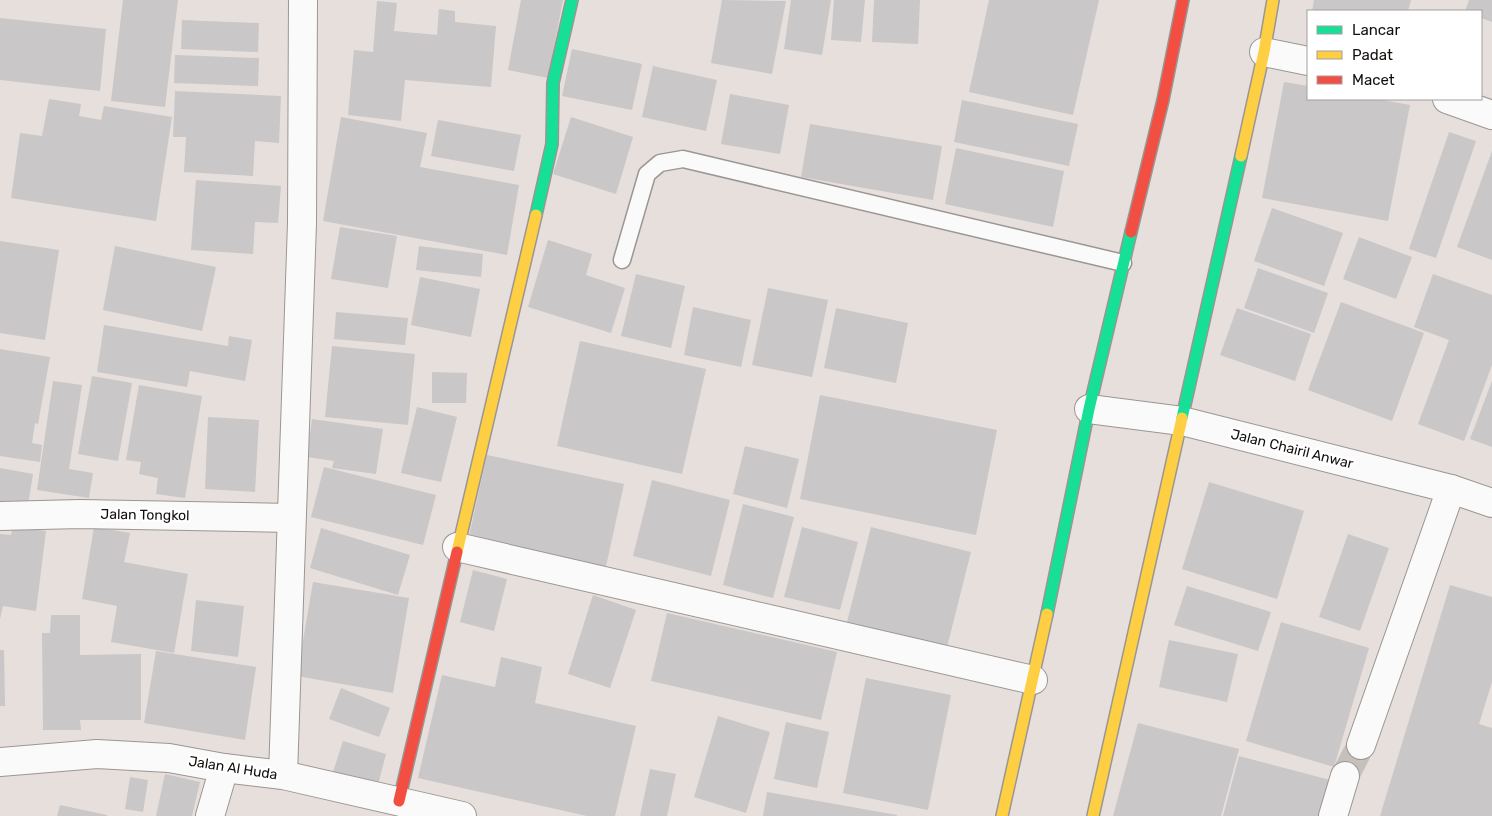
<svg xmlns="http://www.w3.org/2000/svg" width="1492" height="816" viewBox="0 0 1492 816" font-family="Rubik,sans-serif">
<style>
.building{fill:#cac7c8}
.lines{fill:none;stroke-linecap:round;stroke-linejoin:round}
.street-tunnel{stroke:#c6c0bd;stroke-width:28;stroke-dasharray:28 14;stroke-linecap:butt}
.lane-casing{stroke:#9b9693;stroke-width:19}
.street-casing{stroke:#9b9693;stroke-width:30}
.fast-casing{stroke:#9b9693;stroke-width:14}
.slow-casing{stroke:#9b9693;stroke-width:14}
.jam-casing{stroke:#9b9693;stroke-width:14}
.lane{stroke:#fbfafa;stroke-width:16}
.street{stroke:#fbfafa;stroke-width:28}
.fast{stroke:#16e098;stroke-width:11}
.slow{stroke:#ffcf43;stroke-width:11}
.jam{stroke:#f24e42;stroke-width:11}
.labels{text-anchor:middle;dominant-baseline:central;stroke-width:5;stroke-linejoin:round;paint-order:stroke}
.street-label{font-size:14px;fill:#130f0d;stroke:#fff}
</style>
<rect width="100%" height="100%" fill="#e6dfdc"/>
<g class="building">
<polygon points="123,0 178,0 165,107 111,101"/>
<polygon points="521,0 563,0 548,78 508,70"/>
<polygon points="722,0 786,1 772,74 711,63"/>
<polygon points="791,0 831,0 822,55 784,49"/>
<polygon points="834,0 865,0 861,42 831,40"/>
<polygon points="874,0 920,0 918,44 872,42"/>
<polygon points="989,0 1099,0 1073,115 969,92"/>
<polygon points="1314,0 1411,0 1408,11 1312,11"/>
<polygon points="1469,0 1492,0 1492,22 1481,18 1481,11 1465,11"/>
<polygon points="377,1 397,3 394,31 437,35 439,9 455,11 455,22 496,26 491,87 405,80 401,121 348,115 354,50 373,52"/>
<polygon points="0,18 106,29 100,91 0,80"/>
<polygon points="182,20 259,23 258,52 181,49"/>
<polygon points="572,49 642,64 632,110 562,96"/>
<polygon points="175,55 259,58 258,86 174,83"/>
<polygon points="653,66 717,80 706,131 642,117"/>
<polygon points="1284,82 1308,86 1308,99 1377,99 1410,105 1388,221 1262,198"/>
<polygon points="175,91 281,96 279,143 255,141 253,176 184,172 186,137 173,137"/>
<polygon points="730,94 789,105 780,154 721,144"/>
<polygon points="49,99 81,104 79,116 101,120 104,106 172,117 156,221 11,198 20,133 42,136"/>
<polygon points="962,100 1078,124 1069,166 954,142"/>
<polygon points="341,117 427,133 420,167 519,185 507,255 323,221"/>
<polygon points="571,117 633,137 616,194 553,174"/>
<polygon points="438,120 521,135 514,171 431,156"/>
<polygon points="810,124 942,146 933,200 801,177"/>
<polygon points="1449,132 1476,141 1436,258 1409,249"/>
<polygon points="956,148 1064,171 1053,227 945,204"/>
<polygon points="1492,151 1492,260 1457,247"/>
<polygon points="196,180 281,186 278,223 255,222 253,254 191,250"/>
<polygon points="1272,208 1343,233 1324,286 1254,261"/>
<polygon points="340,227 397,236 388,288 331,279"/>
<polygon points="1359,237 1412,257 1396,299 1343,279"/>
<polygon points="548,240 592,254 586,275 625,288 611,333 528,307"/>
<polygon points="0,241 59,250 45,340 0,333"/>
<polygon points="115,246 216,267 202,331 103,310"/>
<polygon points="419,246 483,254 481,277 416,270"/>
<polygon points="1258,268 1328,293 1314,333 1244,308"/>
<polygon points="636,274 685,286 671,348 621,336"/>
<polygon points="1433,274 1492,295 1492,365 1464,441 1418,424 1449,340 1414,327"/>
<polygon points="420,277 480,289 471,337 411,325"/>
<polygon points="768,288 828,300 812,377 752,365"/>
<polygon points="1341,302 1424,333 1392,421 1308,390"/>
<polygon points="693,307 751,320 741,367 684,355"/>
<polygon points="836,308 908,323 896,383 824,368"/>
<polygon points="1237,308 1311,334 1295,381 1220,355"/>
<polygon points="336,312 408,318 405,345 334,339"/>
<polygon points="104,325 228,346 229,336 252,340 245,381 190,371 187,387 97,372"/>
<polygon points="580,341 706,369 682,474 557,446"/>
<polygon points="332,346 415,354 408,425 325,417"/>
<polygon points="0,349 50,357 38,424 35,423 32,443 42,445 40,462 0,456"/>
<polygon points="432,372 467,373 466,403 432,403"/>
<polygon points="92,376 132,383 118,461 78,454"/>
<polygon points="53,381 82,385 69,469 93,473 89,498 37,490"/>
<polygon points="1492,381 1492,447 1470,439"/>
<polygon points="139,385 202,396 185,498 156,494 158,478 139,474 141,462 126,460"/>
<polygon points="820,395 997,430 976,535 800,499"/>
<polygon points="417,407 457,417 441,482 401,473"/>
<polygon points="208,417 259,420 255,492 205,489"/>
<polygon points="312,419 383,429 376,474 332,468 334,461 307,457"/>
<polygon points="745,446 799,459 787,508 733,494"/>
<polygon points="487,455 624,484 605,571 468,541"/>
<polygon points="324,467 436,495 423,545 311,517"/>
<polygon points="0,468 33,474 27,511 0,507"/>
<polygon points="652,480 730,500 711,576 633,556"/>
<polygon points="1209,482 1304,511 1277,599 1182,569"/>
<polygon points="743,504 794,517 773,598 723,585"/>
<polygon points="13,527 46,531 36,611 3,606 0,619 0,534 11,535"/>
<polygon points="94,527 130,533 124,562 188,574 174,653 111,642 117,606 82,599"/>
<polygon points="802,527 858,542 840,610 784,597"/>
<polygon points="871,527 971,552 946,651 846,626"/>
<polygon points="321,528 410,555 398,595 310,568"/>
<polygon points="1348,534 1389,548 1360,631 1319,617"/>
<polygon points="473,570 507,579 494,631 460,622"/>
<polygon points="313,582 409,598 393,693 297,676"/>
<polygon points="1450,585 1492,597 1492,682 1479,724 1492,728 1492,816 1380,816"/>
<polygon points="1187,586 1271,612 1258,651 1174,625"/>
<polygon points="593,595 636,610 610,688 568,674"/>
<polygon points="196,600 244,606 238,657 191,651"/>
<polygon points="667,613 837,652 821,720 651,681"/>
<polygon points="51,615 80,615 80,655 141,654 141,720 80,720 81,730 43,730 42,633 50,633"/>
<polygon points="1281,622 1369,648 1334,767 1246,741"/>
<polygon points="1169,640 1238,654 1227,702 1159,687"/>
<polygon points="0,650 4,650 5,706 0,706"/>
<polygon points="156,651 256,667 245,740 144,723"/>
<polygon points="501,657 542,667 535,703 636,726 615,816 587,816 418,778 442,675 495,687"/>
<polygon points="866,678 951,695 928,810 843,793"/>
<polygon points="341,688 390,708 379,737 329,719"/>
<polygon points="718,716 770,732 746,813 694,797"/>
<polygon points="786,722 829,732 817,788 774,779"/>
<polygon points="1138,723 1239,749 1221,816 1113,816"/>
<polygon points="343,741 386,754 378,785 333,772"/>
<polygon points="1239,756 1334,781 1325,816 1223,816"/>
<polygon points="650,769 676,774 667,816 640,816"/>
<polygon points="165,774 200,782 192,816 156,816"/>
<polygon points="130,777 148,780 143,812 125,809"/>
<polygon points="767,792 897,815 897,816 763,816"/>
<polygon points="60,805 107,815 107,816 57,816"/>
</g>
<g class="lines">
<polyline class="street-tunnel" points="1345,776 1361,745"/>
<g class="lane-casing">
<polyline id="lane" points="622,260 647,174 660,163 683,159 1123,263"/>
</g>
<g class="street-casing">
<g id="street">
<polyline points="1264,52 1308,61"/>
<polyline points="1447,99 1492,115"/>
<polyline points="1089,409 1182,421 1451,489 1492,503"/>
<polyline points="0,516 80,514 291,518"/>
<polyline points="457,547 1033,680"/>
<polyline points="1361,745 1451,489"/>
<polyline points="0,762 97,754 169,758 224,768 283,775 462,816"/>
<polyline points="283,775 302,223 303,0"/>
<polyline points="210,816 224,768"/>
<polyline points="1333,816 1345,776"/>
</g>
</g>
<g class="fast-casing">
<g id="fast">
<polyline points="536,215 552,144 553,83 572,0"/>
<polyline points="1182,418 1241,156"/>
<polyline points="1047,614 1089,409 1131,232"/>
</g>
</g>
<g class="slow-casing">
<g id="slow">
<polyline points="1241,156 1264,52 1273,0"/>
<polyline points="457,552 536,215"/>
<polyline points="1002,816 1047,614"/>
<polyline points="1093,816 1182,418"/>
</g>
</g>
<g class="jam-casing">
<g id="jam">
<polyline points="1131,232 1163,100 1183,0"/>
<polyline points="399,801 457,552"/>
</g>
</g>
<use href="#lane" class="lane"/>
<use href="#street" class="street"/>
<use href="#fast" class="fast"/>
<use href="#slow" class="slow"/>
<use href="#jam" class="jam"/>
</g>
<g class="labels">
<g class="street-label">
<text transform="translate(1292 449) rotate(14)">Jalan Chairil Anwar</text>
<text transform="translate(145 515) rotate(1)">Jalan Tongkol</text>
<text transform="translate(233 768) rotate(9)">Jalan Al Huda</text>
</g>
</g>
<rect x="1307" y="10" width="175" height="90" fill="#ffffff" stroke="#a19f9e"/>
<rect x="1317" y="26" width="25" height="8" fill="#16e098" stroke="#a19f9e"/>
<text x="1352" y="35" font-size="15" fill="#130f0d">Lancar</text>
<rect x="1317" y="51" width="25" height="8" fill="#ffcf43" stroke="#a19f9e"/>
<text x="1352" y="60" font-size="15" fill="#130f0d">Padat</text>
<rect x="1317" y="76" width="25" height="8" fill="#f24e42" stroke="#a19f9e"/>
<text x="1352" y="85" font-size="15" fill="#130f0d">Macet</text>
</svg>
